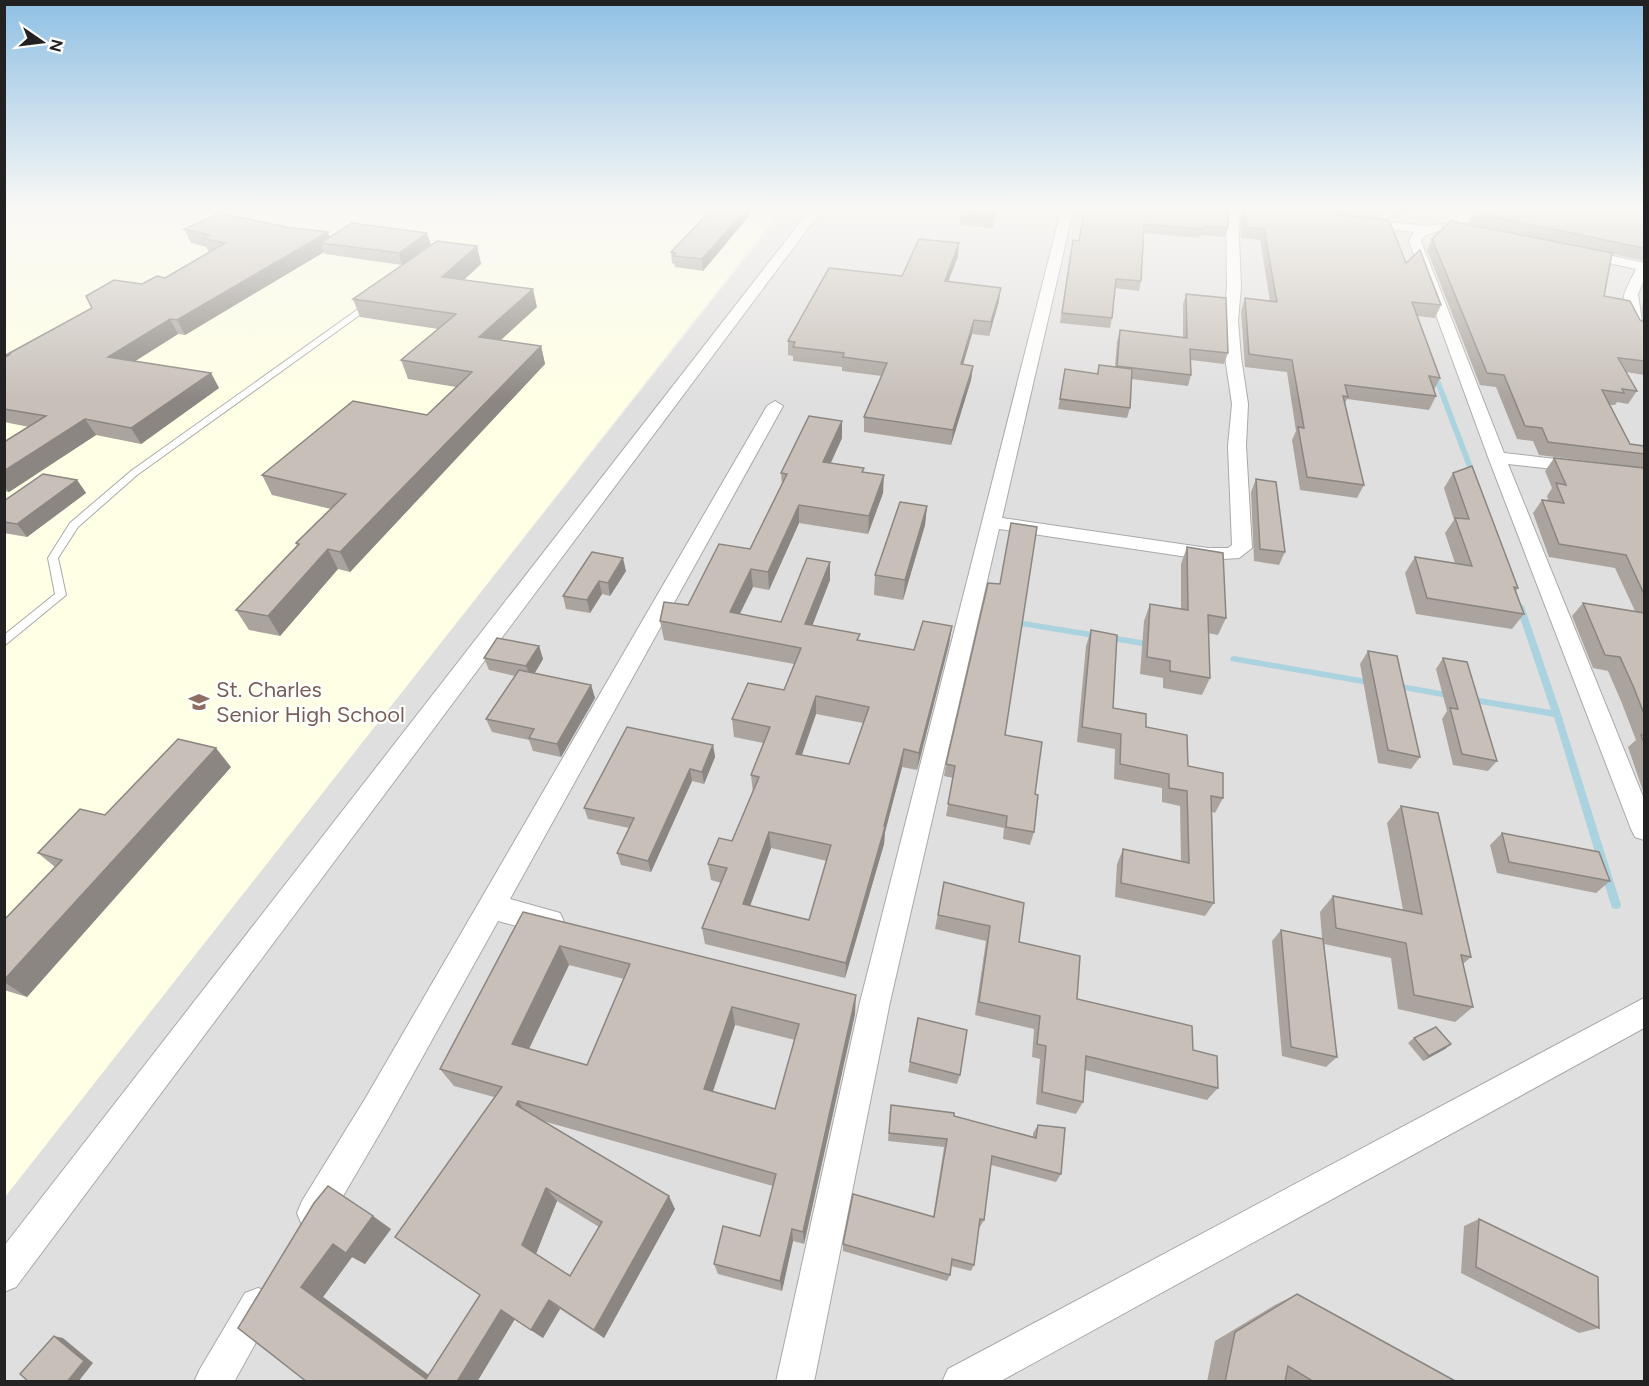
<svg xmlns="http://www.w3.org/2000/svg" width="1649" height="1386" viewBox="0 0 1649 1386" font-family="Figtree,sans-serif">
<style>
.residential{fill:#e0dfdf}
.education{fill:#ffffe5}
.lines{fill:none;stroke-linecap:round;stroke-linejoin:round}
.stream{fill:#aad3df;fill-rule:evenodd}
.lane-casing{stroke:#a9a9a9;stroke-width:2}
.street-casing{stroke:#a9a9a9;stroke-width:2}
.lane{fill:#fff;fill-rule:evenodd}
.street{fill:#fff;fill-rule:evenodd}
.wall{fill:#aba49e;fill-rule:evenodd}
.shaded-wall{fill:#8b8681}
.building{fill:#c7bfb8;stroke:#8b8681;stroke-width:1.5;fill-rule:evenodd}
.labels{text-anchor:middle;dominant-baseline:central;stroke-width:4.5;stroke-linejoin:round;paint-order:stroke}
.education-label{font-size:22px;fill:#785e54;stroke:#fff;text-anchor:start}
</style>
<rect width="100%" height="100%" fill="#f2efe9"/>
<polygon class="residential" points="786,207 1644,207 1644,1381 5,1381 4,1195"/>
<polygon class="education" points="5,207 783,207 5,1197"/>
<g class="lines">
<g class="stream">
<polygon points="1356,207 1362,207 1460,226 1458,227"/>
<polygon points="1434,370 1437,372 1476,475 1475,476 1473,477 1470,475 1431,372"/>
<polygon points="1520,603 1524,606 1561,714 1621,905 1620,908 1616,909 1612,908 1611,905 1554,717 1468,702 1464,699 1468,696 1551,710 1516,606"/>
<polygon points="1012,619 1154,642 1158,645 1154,648 1009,624 1008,622"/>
<polygon points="1234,656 1373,680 1377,683 1373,686 1231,661 1230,659 1231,657"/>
<polygon points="1395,683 1453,693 1457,696 1453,699 1392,688 1391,686"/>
</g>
<g class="lane-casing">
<polygon id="lane" points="368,302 375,304 137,475 78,527 58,558 66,595 4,646 4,635 55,594 48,558 70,523 131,471"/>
</g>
<g class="street-casing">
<g id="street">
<polygon points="812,207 824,207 16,1287 4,1292 4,1246"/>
<path d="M1062 207H1074L1002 518 1208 548H1228L1232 545 1228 446 1232 404 1225 357 1224 321 1227 287 1226 210C1235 203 1268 206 1277 213L1275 216 1238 214 1241 287 1238 321 1241 357 1248 404 1246 446 1252 548 1239 558 1208 560 999 529 890 1002 814 1382H776L860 1002Z"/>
<polygon points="1463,207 1475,207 1463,232 1455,232 1453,229"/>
<polygon points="1360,219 1428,226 1442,224 1442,230 1424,236 1421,241 1504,453 1580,462 1586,463 1589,467 1586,471 1580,472 1508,464 1644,799 1644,840 1635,837 1631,829 1488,457 1409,241 1414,232 1356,226 1356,220"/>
<path d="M1582 249 1644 263V280L1638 294 1644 337C1627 334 1620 308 1625 292 1628 284 1633 276 1636 269L1577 256 1576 253 1577 250Z"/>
<polygon points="775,401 783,406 510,899 560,913 564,922 560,931 550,935 498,921 387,1121 326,1225 314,1230 302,1225 297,1213 302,1201 365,1099 767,406"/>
<polygon points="1644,998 1644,1028 999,1382 942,1382 948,1369"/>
<polygon points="258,1288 271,1293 276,1306 234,1382 194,1382 200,1369 245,1293"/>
</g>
</g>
<use href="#lane" class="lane"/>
<use href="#street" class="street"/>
</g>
<g class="wall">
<polygon points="963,207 1022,207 1021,211 997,209 993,228 960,225 961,213"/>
<polygon points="1085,207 1228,228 1225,237 1201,235 1200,238 1144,233 1141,281 1139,291 1115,288 1112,318 1110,328 1060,323 1071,249 1079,241"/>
<polygon points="1244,207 1373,207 1383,210 1379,219 1406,263 1441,305 1435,318 1417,316 1440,378 1434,390 1436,396 1429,410 1347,399 1345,403 1364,485 1357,498 1300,490 1292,440 1296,431 1287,372 1245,367 1241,311 1245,298 1270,301 1260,240 1241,238 1240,217"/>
<polygon points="1513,207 1644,207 1644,261 1612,254 1604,296 1643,322 1642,310 1644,287 1644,375 1626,372 1637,391 1628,404 1617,402 1615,405 1610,405 1630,444 1644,446 1644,794 1628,747 1636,740 1621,701 1608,671 1593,668 1572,616 1583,603 1635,611 1615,568 1549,557 1533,513 1542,500 1548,501 1547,496 1552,488 1545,471 1554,458 1619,465 1539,455 1533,441 1517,439 1496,387 1480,385 1427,250 1432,239 1529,237 1469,224 1475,213 1511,215"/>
<polygon points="749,216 703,271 675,267 674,264 672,263 671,252"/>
<polygon points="184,229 330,237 431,244 402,265 325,254 324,252 185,335 178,334 135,361 211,373 219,388 141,444 96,435 9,492 4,491 4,442 29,427 4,422 4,358 7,357 6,355 165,278 209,252 206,247 191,243"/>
<polygon points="477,246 481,264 464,280 537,307 501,340 541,346 545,364 350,572 338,569 280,636 249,630 236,610 297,546 296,543 331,509 272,495 262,475 427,415 456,387 408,379 401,360 438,329 360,317 353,299"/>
<polygon points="958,256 948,282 999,301 989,336 972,334 963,365 973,366 971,380 951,445 864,432 864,417 882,376 842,371 842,367 793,361 793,356 788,355 788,341 902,276"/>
<polygon points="1186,294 1228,353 1224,364 1191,360 1191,375 1188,386 1131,379 1130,408 1127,418 1058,409 1065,369 1097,374 1099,365 1115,367 1117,342 1120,330 1183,338 1183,304"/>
<path d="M842 438 831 463 864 468 863 472 883 493 868 534 799 523 769 590 753 587 739 614 781 622 830 562V580L812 625 859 640 914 650 952 626 949 644 917 770 902 767 885 832 884 844 845 978 705 944 702 928 721 883 711 880 708 864 732 841 753 793 751 775 763 743 734 737 732 719 784 690 794 664 664 640 660 621 688 605 750 549 782 486 781 473ZM816 714 863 723 849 764 802 755ZM771 848 827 861 809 920 750 906Z"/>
<polygon points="1453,473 1518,588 1516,591 1524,614 1512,629 1416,614 1405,573 1415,557 1455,563 1445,533 1454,520 1444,488"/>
<polygon points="1256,479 1285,552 1279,565 1254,561 1251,492"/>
<polygon points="77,480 86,493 27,537 4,533 4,501"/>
<polygon points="927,506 925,525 903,600 874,595 875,575"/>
<polygon points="1187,547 1226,618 1218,635 1208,633 1210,678 1202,695 1163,688 1163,678 1140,674 1144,621 1150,604 1181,609 1181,564"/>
<polygon points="626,571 610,596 602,594 590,613 566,609 563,596"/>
<polygon points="1091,630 1113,708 1146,727 1223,798 1215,813 1212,812 1214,903 1205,916 1115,897 1117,864 1123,849 1181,861 1180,806 1162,802 1162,788 1114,779 1115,749 1077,742 1086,646"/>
<polygon points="539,646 543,659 535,673 591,685 595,698 561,757 533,751 529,740 492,732 486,719 515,676 489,670 484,658"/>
<polygon points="1368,651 1420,757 1411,769 1378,763 1360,664"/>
<polygon points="1443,658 1497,761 1488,771 1453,765 1442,719 1447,711 1436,669"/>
<polygon points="1005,735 1035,794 1034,832 1030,845 1003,839 1004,828 946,816 953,778 944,776 946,764"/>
<polygon points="713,745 715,757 704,784 692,781 651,872 621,865 617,853 629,828 588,819 584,808"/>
<polygon points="231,767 27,997 4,990 4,920 55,867 38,853 105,815"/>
<polygon points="1401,806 1471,957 1463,964 1473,1007 1455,1022 1398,1009 1391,958 1324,944 1337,1057 1326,1067 1282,1056 1272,941 1281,930 1322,938 1320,912 1333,896 1403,910 1387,823"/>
<polygon points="1502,833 1610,881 1596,893 1497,873 1490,845"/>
<polygon points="944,882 1019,942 1077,999 1218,1088 1207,1100 1085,1070 1083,1102 1076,1114 1036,1104 1040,1059 1032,1057 1034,1029 975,1015 986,941 935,929"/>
<path d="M523 912 855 1014 805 1240 804 1244 793 1241 782 1291 718 1274 714 1264 760 1236 773 1186 543 1121 675 1209 604 1338 560 1309 543 1338 514 1319 477 1382H307L238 1328 391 1229 365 1264 352 1257 323 1297 429 1375 480 1295 494 1097 454 1086 440 1069ZM569 965 624 979 587 1065 529 1049ZM735 1025 795 1040 775 1109 713 1092ZM557 1201 599 1227 570 1276 536 1254Z"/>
<polygon points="918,1018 960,1075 957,1084 908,1072"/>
<polygon points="1414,1038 1451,1044 1445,1049 1423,1061 1408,1043"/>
<polygon points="891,1105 954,1116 1033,1137 1033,1133 1038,1125 1061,1174 1056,1182 991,1165 984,1220 980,1227 979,1227 974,1265 971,1271 951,1266 950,1275 947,1281 843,1251 843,1244 933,1217 944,1147 888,1141"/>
<polygon points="1479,1219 1599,1328 1579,1333 1461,1273 1464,1226"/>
<polygon points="1297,1294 1457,1382 1207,1382 1215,1341 1275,1305"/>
</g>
<g class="shaded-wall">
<polygon points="748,207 749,207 749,216 703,271 702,259"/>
<polygon points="997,207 998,207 993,228 995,215"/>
<polygon points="328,232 332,244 320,243 324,252 185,335 177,320"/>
<polygon points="427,233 431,244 402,265 399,253"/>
<polygon points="959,243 958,256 943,295 945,281"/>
<polygon points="477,246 481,264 447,295 442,277"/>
<polygon points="1001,288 999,301 989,336 991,322"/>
<polygon points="533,289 537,307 484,355 479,337"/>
<polygon points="170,319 178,334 118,372 108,357"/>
<polygon points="974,320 972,334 959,378 961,364"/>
<polygon points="541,346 545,364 350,572 340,552"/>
<polygon points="973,366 971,380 951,445 953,430"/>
<polygon points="211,373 219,388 141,444 131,428"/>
<polygon points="85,419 96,435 9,492 4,486 4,471"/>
<polygon points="842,421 842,438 823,479 823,462"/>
<polygon points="884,475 883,493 868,534 869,516"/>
<polygon points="77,480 86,493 27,537 17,524"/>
<polygon points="799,505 799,523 769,590 768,572"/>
<polygon points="927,506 925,525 903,600 905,580"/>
<polygon points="328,549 338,569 280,636 268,616"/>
<polygon points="623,558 626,571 610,596 608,583"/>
<polygon points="830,562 830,580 806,642 805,624"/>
<polygon points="751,569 753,587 732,630 730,612"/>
<polygon points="599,581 602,594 590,613 587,600"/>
<polygon points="952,626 949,644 917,770 919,753"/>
<polygon points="539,646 543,659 531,679 526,666"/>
<polygon points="591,685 595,698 561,757 557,744"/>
<polygon points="816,696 816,714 796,771 796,754"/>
<polygon points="713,745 715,757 704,784 702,772"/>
<polygon points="216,748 231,767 27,997 4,982 4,980"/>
<polygon points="904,749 902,767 885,832 884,844 845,978 846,963"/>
<polygon points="690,769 692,781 651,872 648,861"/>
<polygon points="769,832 771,848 745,920 743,904"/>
<polygon points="560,946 569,965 523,1061 512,1044"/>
<polygon points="856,995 855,1014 804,1244 803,1232"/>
<polygon points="732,1007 735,1025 708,1105 704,1089"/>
<polygon points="1451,1044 1445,1049 1423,1061 1429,1056"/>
<polygon points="518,1101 529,1117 516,1105"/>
<polygon points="546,1188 557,1201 535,1256 522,1245"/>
<polygon points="669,1196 675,1209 604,1338 594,1330"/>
<polygon points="373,1216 391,1229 365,1264 352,1257 323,1297 438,1382 426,1379 301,1287 333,1244"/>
<polygon points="792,1229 793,1241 782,1291 780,1281"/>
<polygon points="549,1300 560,1309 543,1338 531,1330"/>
<polygon points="501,1310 515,1319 477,1382 460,1382 458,1380"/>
<polygon points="54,1336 63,1338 93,1363 78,1382 67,1382"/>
</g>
<g class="building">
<polygon points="714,207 748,207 702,259 673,256 676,253 671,252"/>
<polygon points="963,207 997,207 995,215 961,213"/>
<polygon points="1085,207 1228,207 1228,228 1204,226 1202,229 1144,224 1141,281 1116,279 1112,318 1062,313 1073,240 1079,241"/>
<polygon points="1244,207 1257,207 1389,220 1406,263 1420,250 1441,305 1412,302 1440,378 1429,376 1436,396 1345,385 1348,397 1343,396 1364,485 1307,477 1298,427 1304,428 1292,360 1249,354 1245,298 1277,302 1264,229 1245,227"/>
<polygon points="1344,207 1382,207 1383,210"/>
<polygon points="1517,207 1644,207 1644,248 1475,213 1516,215"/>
<polygon points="220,213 286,227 328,232 177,320 170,319 108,357 211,373 131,428 85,419 4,471 4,442 46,416 4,409 4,358 9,355 6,355 92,308 86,296 114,280 142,284 157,276 165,278 225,243 202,238 209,235 184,229"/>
<polygon points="1451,221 1612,253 1604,296 1630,301 1640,320 1644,322 1644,361 1618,358 1637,391 1622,389 1624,393 1602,390 1630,444 1644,446 1644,454 1548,442 1542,428 1525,426 1504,375 1487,373 1432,239"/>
<polygon points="352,223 427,233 399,253 320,243"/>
<polygon points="919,239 959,243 945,281 1001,288 991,322 974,320 961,364 973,366 953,430 864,417 887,363 843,357 844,353 793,347 795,342 788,341 829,268 902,276"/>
<polygon points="437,241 477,246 442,277 533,289 479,337 541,346 340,552 328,549 268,616 236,610 299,544 296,543 346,494 262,475 353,401 427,415 472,372 401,360 456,314 353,299"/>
<polygon points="1186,294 1226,298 1228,353 1190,349 1191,375 1117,366 1120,330 1187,338"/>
<polygon points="1099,365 1132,369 1130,408 1060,399 1065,369 1098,374"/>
<path d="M809 416 842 421 823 462 864 468 862 472 884 475 869 516 799 505 768 572 751 569 730 612 781 622 807 558 830 562 805 624 860 634 857 640 914 650 923 621 952 626 919 753 904 749 884 826 885 827 846 963 702 928 727 868 708 864 719 838 732 841 759 777 751 775 770 727 732 719 748 683 784 690 801 648 660 621 664 602 688 605 719 544 750 549 787 474 781 473ZM816 696 869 707 849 764 796 754ZM769 832 831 845 809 920 743 904Z"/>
<polygon points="1554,458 1644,468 1644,594 1626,555 1559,544 1542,500 1564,503 1556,483 1566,485"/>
<polygon points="1472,466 1518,588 1514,587 1524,614 1427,598 1415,557 1472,566 1455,518 1469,519 1453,473"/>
<polygon points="43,474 77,480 17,524 4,522 4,501"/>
<polygon points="1256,479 1276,482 1285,552 1260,549"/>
<polygon points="900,502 927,506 905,580 875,575"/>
<polygon points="1011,523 1037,527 1005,735 1042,742 1035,794 1038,795 1034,832 1006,827 1007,816 948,804 955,766 946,764 988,583 1000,584"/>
<polygon points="1187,547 1223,553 1226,618 1208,615 1210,678 1170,671 1170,661 1147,657 1150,604 1188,610"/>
<polygon points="592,552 623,558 608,583 599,581 587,600 563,596"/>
<polygon points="1583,603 1644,613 1644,714 1634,688 1620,657 1605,655"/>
<polygon points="1091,630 1117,635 1113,708 1146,714 1146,727 1187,735 1188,766 1223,773 1223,798 1211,796 1214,903 1121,883 1123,849 1189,863 1187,791 1169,788 1169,774 1120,764 1121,734 1082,727"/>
<polygon points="497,638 539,646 526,666 484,658"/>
<polygon points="1368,651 1397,656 1420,757 1388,750"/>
<polygon points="1443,658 1467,662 1497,761 1462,754 1450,708 1458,709"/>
<polygon points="519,670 591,685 557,744 529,738 534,729 486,719"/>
<polygon points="627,727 713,745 702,772 690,769 648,861 617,853 634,818 584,808"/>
<polygon points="1641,735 1644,735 1644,743"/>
<polygon points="178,739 216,748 4,980 4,920 62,860 38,853 80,809 105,815"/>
<polygon points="1401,806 1438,813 1471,957 1461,955 1473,1007 1414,995 1406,943 1336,928 1333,896 1422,914"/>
<polygon points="1502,833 1599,852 1610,881 1509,862"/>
<polygon points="944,882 1024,903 1019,942 1080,956 1077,999 1192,1026 1193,1050 1217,1056 1218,1088 1086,1056 1083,1102 1042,1092 1046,1046 1037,1044 1040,1016 979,1002 990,926 938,915"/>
<path d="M523 912 856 995 803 1232 792 1229 780 1281 714 1264 723 1226 760 1236 776 1174 518 1101 516 1105 669 1196 594 1330 549 1300 531 1330 501 1310 458 1380 460 1382H307L238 1328 314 1203 328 1186 373 1216 346 1253 333 1244 301 1287 426 1379 480 1295 395 1237 502 1087 440 1069ZM560 946 630 964 587 1065 512 1044ZM732 1007 799 1024 775 1109 704 1089ZM546 1188 602 1222 570 1276 522 1245Z"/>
<polygon points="1281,930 1323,939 1337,1057 1291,1047"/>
<polygon points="918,1018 967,1030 960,1075 910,1062"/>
<polygon points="1436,1027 1451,1044 1429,1056 1414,1038"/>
<polygon points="891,1105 954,1113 954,1116 1036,1138 1038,1125 1065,1128 1061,1174 992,1156 984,1220 980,1219 974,1265 952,1259 950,1275 843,1244 853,1194 934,1217 947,1139 889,1133"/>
<polygon points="1479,1219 1598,1277 1599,1328 1476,1267"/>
<polygon points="1297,1294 1457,1382 1314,1382 1288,1366 1285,1382 1225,1382 1235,1332"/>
<polygon points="54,1336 84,1361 67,1382 29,1382 20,1374"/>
</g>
<linearGradient id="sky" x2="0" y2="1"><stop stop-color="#8fc0e4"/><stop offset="0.52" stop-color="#f9f8f5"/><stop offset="1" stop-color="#f9f8f5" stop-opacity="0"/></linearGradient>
<rect width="1649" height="401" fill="url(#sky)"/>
<defs>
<g id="school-bare" transform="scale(1.62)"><path d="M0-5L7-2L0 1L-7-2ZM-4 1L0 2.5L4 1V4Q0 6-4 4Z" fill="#8d6e63" stroke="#fff" stroke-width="2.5" paint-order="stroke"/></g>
</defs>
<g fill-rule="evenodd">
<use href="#school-bare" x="199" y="702"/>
</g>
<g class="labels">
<g class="education-label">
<text x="216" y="689">St. Charles<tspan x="216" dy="25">Senior High School</tspan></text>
</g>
</g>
<rect width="1649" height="1386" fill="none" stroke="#222222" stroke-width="12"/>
<g transform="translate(42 42) rotate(104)" stroke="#ffffff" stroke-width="4.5" paint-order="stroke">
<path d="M0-4.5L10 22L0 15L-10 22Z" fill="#222222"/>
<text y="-9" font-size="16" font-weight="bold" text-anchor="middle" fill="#222222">N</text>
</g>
</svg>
